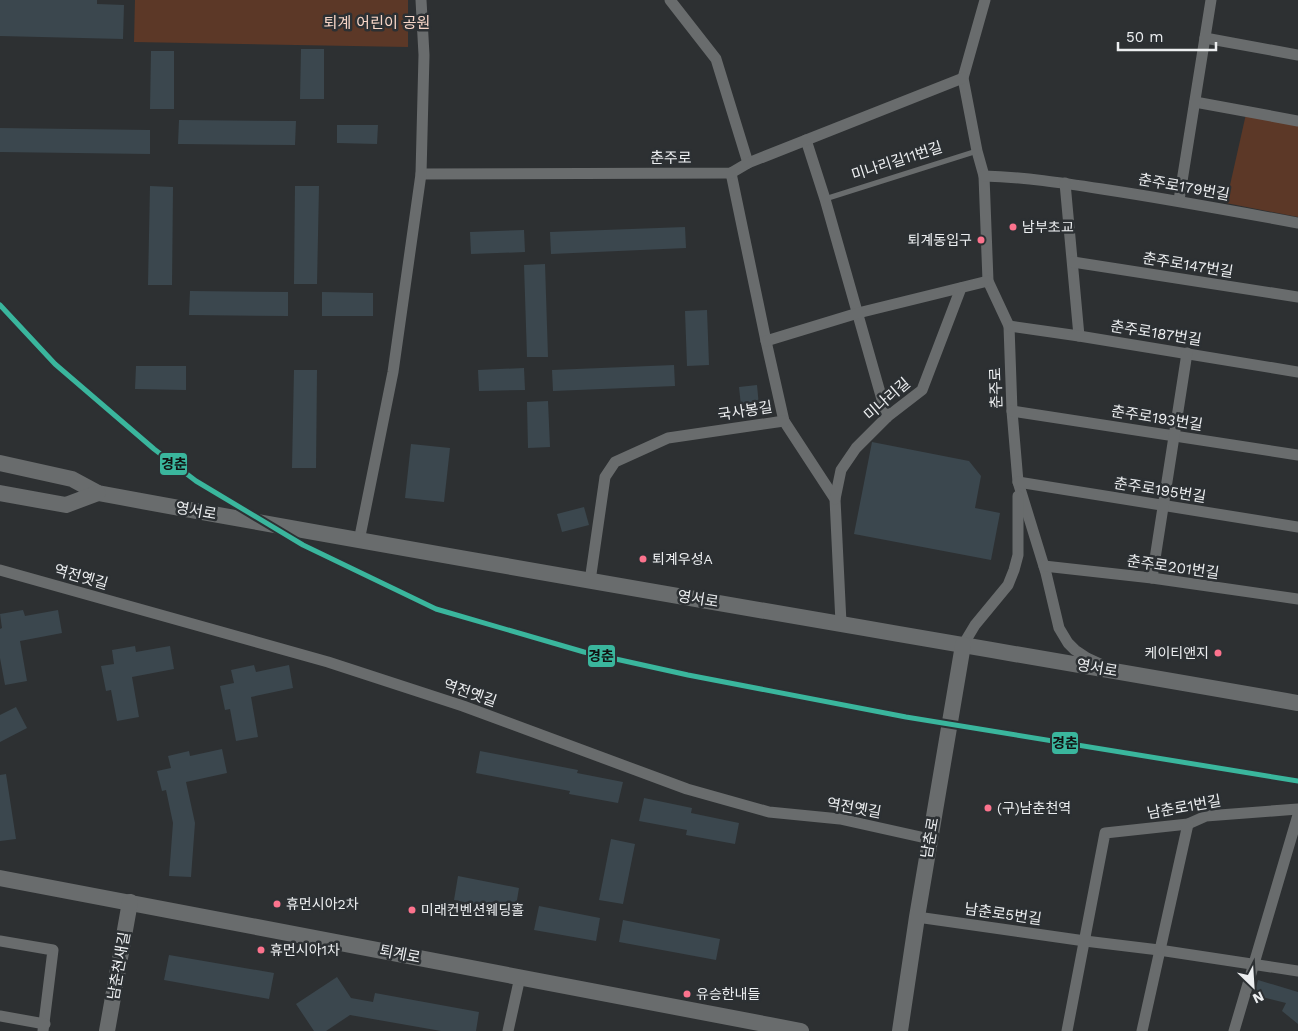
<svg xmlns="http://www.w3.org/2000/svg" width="1298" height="1031" viewBox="0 0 1298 1031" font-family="'Work Sans','Noto Sans KR',sans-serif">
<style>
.green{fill:#5c3827}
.building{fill:#3b474e}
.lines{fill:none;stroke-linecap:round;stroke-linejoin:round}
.lane{stroke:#696c6d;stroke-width:5.5}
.street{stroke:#696c6d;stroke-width:11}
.secondary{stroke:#696c6d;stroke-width:16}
.rail-1-casing{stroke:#2c3033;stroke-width:9}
.rail-1{stroke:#3ab69d;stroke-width:5}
.bus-dot{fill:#fc738d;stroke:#2c3033;stroke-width:2}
.labels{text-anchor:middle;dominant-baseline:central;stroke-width:5;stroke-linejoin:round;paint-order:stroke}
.bus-label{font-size:14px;fill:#eceef0;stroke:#2c3033;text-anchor:start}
.park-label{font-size:15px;fill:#f8d6c7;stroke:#2c3033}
.street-label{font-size:15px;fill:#eceef0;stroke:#2c3033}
.line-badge{stroke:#2c3033;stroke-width:2}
.pale-badge-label{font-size:14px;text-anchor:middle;font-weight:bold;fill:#111}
</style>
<rect width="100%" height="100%" fill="#2d3032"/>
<g class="green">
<polygon points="135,0 408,0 408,47 134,42"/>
<polygon points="1246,114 1298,126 1298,217 1226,203"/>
</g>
<g class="building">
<polygon points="0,0 97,0 97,4 124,5 123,39 0,36"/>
<polygon points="301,49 324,49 324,99 300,99"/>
<polygon points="151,51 174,51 174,109 150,109"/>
<polygon points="179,120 296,121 295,145 178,144"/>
<polygon points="337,125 378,125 377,144 337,143"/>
<polygon points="0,128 150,130 150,154 0,152"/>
<polygon points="150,186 173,187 172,285 148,285"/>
<polygon points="295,186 319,186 317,284 294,284"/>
<polygon points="685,227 686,248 551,254 550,232"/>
<polygon points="524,230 525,252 471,254 470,232"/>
<polygon points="545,264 548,357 527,357 524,265"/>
<polygon points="190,291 288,292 288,316 189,315"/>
<polygon points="322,292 373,293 373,316 322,316"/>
<polygon points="707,310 709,365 687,366 685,311"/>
<polygon points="674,365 675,386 553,391 552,370"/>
<polygon points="136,366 186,366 186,390 135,389"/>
<polygon points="524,368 525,390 479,391 478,370"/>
<polygon points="294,370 317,370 316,468 292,468"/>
<polygon points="757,385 759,406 752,407 752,414 742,415 739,387"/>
<polygon points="548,401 550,447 528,448 527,402"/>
<polygon points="872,442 969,461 981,476 975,508 1000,513 991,560 854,534"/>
<polygon points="411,444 450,448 444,502 405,498"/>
<polygon points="584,507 589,525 562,532 557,514"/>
<polygon points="23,610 25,616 58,610 62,633 20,641 27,681 5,685 0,658 0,629 2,628 0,614"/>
<polygon points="135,646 136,652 170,646 174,669 132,677 139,717 117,721 111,690 106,691 101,666 114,664 112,650"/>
<polygon points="254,665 256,672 289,665 293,688 251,697 258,737 236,741 230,709 225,710 220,686 234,683 231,670"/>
<polygon points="16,707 27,728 0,742 0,715"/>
<polygon points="222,749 227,773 186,782 195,823 191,877 169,876 173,823 166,790 162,791 157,771 171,768 168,756 189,751 190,756"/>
<polygon points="480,751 578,770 577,773 623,782 618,803 569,794 570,791 476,773"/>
<polygon points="6,774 16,839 0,841 0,775"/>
<polygon points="644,798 692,808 691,813 739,823 735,844 686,835 687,830 639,821"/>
<polygon points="611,839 635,844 623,904 599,900"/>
<polygon points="458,876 519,888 515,912 454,900"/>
<polygon points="539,906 600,918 596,941 534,930"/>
<polygon points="623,920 720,939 716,960 619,942"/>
<polygon points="169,955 274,973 269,999 164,980"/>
<polygon points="337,977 351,998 373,1002 375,993 479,1012 476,1031 441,1031 350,1015 326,1031 314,1031 296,1004"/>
<polygon points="1258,980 1298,992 1298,1024 1282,1011 1286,1003 1254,995"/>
</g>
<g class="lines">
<polyline class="lane" points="825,199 977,151"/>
<g class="street">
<polyline points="670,0 716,59 748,163"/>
<polyline points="985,0 963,78 977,151 984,176 988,281 1009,326 1012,411 1018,482 1046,573 1059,628 1068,643 1075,650 1087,658 1100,664"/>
<polyline points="1205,38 1298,55"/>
<polyline points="1195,102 1298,121"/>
<polyline points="806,140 825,199 887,417"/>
<polyline points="731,173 766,341 784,421 835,499 841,623"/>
<polyline points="421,174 731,173 748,163 963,78"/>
<path d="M984 176C1024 177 1063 183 1102 189 1168 199 1233 211 1298 223"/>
<polyline points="1065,183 1079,336"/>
<polyline points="1179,200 1211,0"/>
<polyline points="1073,262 1298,297"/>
<polyline points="1009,326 1079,336 1298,372"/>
<polyline points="766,341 858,313 988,281"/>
<polyline points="1012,411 1298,455"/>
<polyline points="1018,482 1298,527"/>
<polyline points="835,499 841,470 856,448 887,417 922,390 961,288"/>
<polyline points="359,541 393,372 421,174 424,55 421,0"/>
<polyline points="1044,566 1152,578 1298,599"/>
<polyline points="0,570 328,662 463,706 687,789 769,812 840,819 930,839"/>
<polyline points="1152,578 1187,353"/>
<polyline points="590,581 605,477 615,462 668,438 784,421"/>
<polyline points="963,645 975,625 1008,585 1014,570 1018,555 1018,496"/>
<polyline points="917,917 1085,941 1159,950 1298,971"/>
<polyline points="0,941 53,950 43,1031"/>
<polyline points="0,1016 45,1024"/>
<polyline points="508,1031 520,977"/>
<polyline points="1067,1031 1105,833 1188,824 1206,816 1298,809"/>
<polyline points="1142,1031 1188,824"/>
<polyline points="1234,1031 1298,815"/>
</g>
<g class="secondary">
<path d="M0 463 72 479 98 493C498 567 898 633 1298 703"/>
<polyline points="0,493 66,505 98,493"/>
<polyline points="0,878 801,1031"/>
<polyline points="107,1031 130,902"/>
<polyline points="900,1031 917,917 963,645"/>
</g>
<g class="rail-1-casing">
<polyline id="rail-1" points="0,305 55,364 154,449 196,481 303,545 436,609 584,652 688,675 906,717 1298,781"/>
</g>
<use href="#rail-1" class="rail-1"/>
</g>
<g class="bus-dot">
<circle cx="1013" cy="227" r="4.5"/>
<circle cx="981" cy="240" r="4.5"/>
<circle cx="643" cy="559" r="4.5"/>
<circle cx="1218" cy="653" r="4.5"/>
<circle cx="988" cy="808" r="4.5"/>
<circle cx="277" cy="904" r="4.5"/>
<circle cx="412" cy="910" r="4.5"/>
<circle cx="261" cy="950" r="4.5"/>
<circle cx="687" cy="994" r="4.5"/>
</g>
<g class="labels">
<g class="bus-label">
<text x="1022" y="227">남부초교</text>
<text x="972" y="240" text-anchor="end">퇴계동입구</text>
<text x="652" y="559">퇴계우성A</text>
<text x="1209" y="653" text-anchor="end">케이티앤지</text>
<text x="997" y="808">(구)남춘천역</text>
<text x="286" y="904">휴먼시아2차</text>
<text x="421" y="910">미래컨벤션웨딩홀</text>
<text x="270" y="950">휴먼시아1차</text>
<text x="696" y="994">유승한내들</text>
</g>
<g class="park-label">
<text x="377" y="23">퇴계 어린이 공원</text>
</g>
<g class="street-label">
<text x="671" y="158">춘주로</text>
<text transform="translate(897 161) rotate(-18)">미나리길11번길</text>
<text transform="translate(1184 187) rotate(10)">춘주로179번길</text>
<text transform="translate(1188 265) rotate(9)">춘주로147번길</text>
<text transform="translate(1156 333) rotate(9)">춘주로187번길</text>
<text transform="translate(996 388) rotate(-92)">춘주로</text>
<text transform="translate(887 399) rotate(-41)">미나리길</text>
<text transform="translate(745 411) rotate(-9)">국사봉길</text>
<text transform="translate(1157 418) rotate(9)">춘주로193번길</text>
<text transform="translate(1160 490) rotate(9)">춘주로195번길</text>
<text transform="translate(196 511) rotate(10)">영서로</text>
<text transform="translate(1173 567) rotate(8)">춘주로201번길</text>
<text transform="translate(81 577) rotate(16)">역전옛길</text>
<text transform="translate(698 599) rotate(9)">영서로</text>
<text transform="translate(1097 668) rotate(10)">영서로</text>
<text transform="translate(470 693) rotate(19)">역전옛길</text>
<text transform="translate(1184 807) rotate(-10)">남춘로1번길</text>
<text transform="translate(854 808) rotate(10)">역전옛길</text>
<text transform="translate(930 838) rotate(-80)">남춘로</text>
<text transform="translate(1003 914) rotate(8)">남춘로5번길</text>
<text transform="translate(400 954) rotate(11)">퇴계로</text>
<text transform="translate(119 966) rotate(-80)">남춘천새길</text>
</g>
</g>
<g class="line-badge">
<rect x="159" y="452" width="29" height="24" rx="5" fill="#3ab69d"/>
<rect x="587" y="644" width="29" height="24" rx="5" fill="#3ab69d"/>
<rect x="1051" y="731" width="28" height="24" rx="5" fill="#3ab69d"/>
</g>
<g class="pale-badge-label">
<text x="174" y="469">경춘</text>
<text x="601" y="661">경춘</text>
<text x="1065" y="748">경춘</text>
</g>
<g transform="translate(1253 986) rotate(155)" stroke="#2c3033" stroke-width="4" paint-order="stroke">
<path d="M0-4L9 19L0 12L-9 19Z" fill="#eceef0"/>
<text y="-8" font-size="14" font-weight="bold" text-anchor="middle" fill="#eceef0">N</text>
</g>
<path d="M1118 42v8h98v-8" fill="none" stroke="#eceef0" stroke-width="2.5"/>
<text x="1126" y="42" font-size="15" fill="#eceef0" stroke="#2c3033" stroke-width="4" paint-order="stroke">50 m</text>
</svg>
